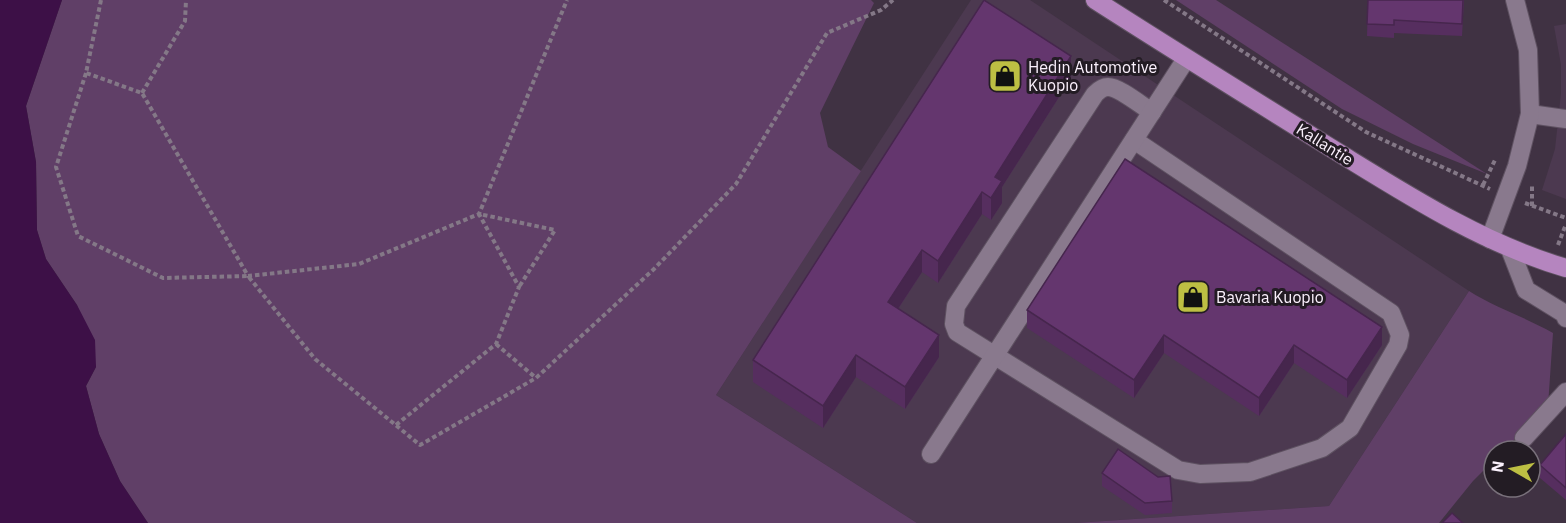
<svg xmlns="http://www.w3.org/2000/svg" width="1566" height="523" viewBox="0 0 1566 523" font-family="'IBM Plex Sans',sans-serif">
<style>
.built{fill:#4c3950}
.green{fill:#603f67}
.water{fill:#3d1047}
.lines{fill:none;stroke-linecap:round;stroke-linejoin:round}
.minor-casing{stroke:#5e5161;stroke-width:20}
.major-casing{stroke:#5e5161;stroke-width:20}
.path{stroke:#847887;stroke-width:4;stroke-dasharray:4.5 3;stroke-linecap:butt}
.minor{stroke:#89798d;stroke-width:18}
.major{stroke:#b585bf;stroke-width:18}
.wall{fill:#562e5f}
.shaded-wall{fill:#46264d}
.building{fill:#64366e;stroke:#46264d;stroke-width:1.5}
.labels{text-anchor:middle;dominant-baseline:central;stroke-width:6;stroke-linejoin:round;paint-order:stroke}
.poi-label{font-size:16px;fill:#fbf1fd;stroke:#231c24;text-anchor:start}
.street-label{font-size:16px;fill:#fbf1fd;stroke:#231c24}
</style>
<rect width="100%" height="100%" fill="#403243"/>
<g class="built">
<polygon points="971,0 1030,0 1469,291 1329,506 1075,523 917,523 716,395"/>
<polygon points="1566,24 1566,199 1542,190 1555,149 1561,93 1561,65 1554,26"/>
</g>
<g class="green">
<polygon points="62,0 871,0 874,3 820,113 828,147 861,171 716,395 917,523 148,523 120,481 99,434 86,386 96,367 77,305 46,259 37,230 36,162 26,106"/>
<polygon points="1176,0 1216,0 1487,174 1413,144 1342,109"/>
<path d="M1469 291C1496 308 1525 317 1553 333L1548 406 1503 451H1494V460L1473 481 1439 523H1075L1329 506Z"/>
</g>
<polygon class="water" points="0,0 62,0 26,106 36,162 37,230 46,259 77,305 95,340 96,367 86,386 99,434 120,481 148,523 0,523"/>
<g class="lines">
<g class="minor-casing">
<g id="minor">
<polyline points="1530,114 1566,119"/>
<path d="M1134 140 1391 313 1400 335 1398 345 1350 428 1322 448 1250 472 1200 474 1178 470 957 332 954 324 956 306 1095 94C1098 91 1103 87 1108 87 1119 87 1142 106 1152 112"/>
<polyline points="1490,239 1517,166 1530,114 1528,50 1515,0"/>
<polyline points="1510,249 1526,290 1565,314 1566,318"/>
<polyline points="1524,438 1566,392"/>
<polyline points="931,454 1186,59"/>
</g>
</g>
<g class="major-casing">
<path id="major" d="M1095 0C1173 50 1252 99 1331 148 1406 194 1481 243 1566 268"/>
</g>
<g class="path">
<polyline points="101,0 86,73 142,93 248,276 359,264 479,214 567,0"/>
<polyline points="1164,0 1366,132 1490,189"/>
<polyline points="86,73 56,167 78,236 163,278 248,276 315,359 420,445 536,378 654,269 736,184 827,33 881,10 893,0"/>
<polyline points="142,93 185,21 186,0"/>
<polyline points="1483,185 1496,158"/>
<polyline points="1525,203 1566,218"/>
<polyline points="1532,206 1532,186"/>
<polyline points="1558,245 1566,224"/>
<polyline points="496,344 536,378"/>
<polyline points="396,425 496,344 519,287 479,214 555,230 519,287"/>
</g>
<use href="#minor" class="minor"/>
<use href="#major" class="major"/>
</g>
<g class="wall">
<polygon points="1368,0 1464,0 1462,36 1394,33 1394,38 1367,36"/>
<polygon points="1071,78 1002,187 1002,203 991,220 982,214 938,283 922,272 898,309 939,357 905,409 856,377 823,428 753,382 753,360"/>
<polygon points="1027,310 1382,345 1347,398 1294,363 1259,416 1164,353 1134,398 1027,328"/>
<polygon points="1566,434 1566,500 1540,478 1540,465"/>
<polygon points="1102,473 1172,501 1172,513 1145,515 1102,486"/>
</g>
<g class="shaded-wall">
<polygon points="1071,56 1071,78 1002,187 1002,203 991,220 991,198 995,177"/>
<polygon points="982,192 982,214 938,283 938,261"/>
<polygon points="922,250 922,272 888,324 888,302"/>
<polygon points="1382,327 1382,345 1347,398 1347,380"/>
<polygon points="939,335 939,357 905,409 905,387"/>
<polygon points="1164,335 1164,353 1134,398 1134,380"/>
<polygon points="1294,345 1294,363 1259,416 1259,398"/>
<polygon points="856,355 856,377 823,428 823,406"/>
</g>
<g class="building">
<polygon points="984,0 1071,56 995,177 1002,181 991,198 982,192 938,261 922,250 888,302 939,335 905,387 856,355 823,406 753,360"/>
<polygon points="1368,0 1463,0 1462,24 1394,20 1394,25 1367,24"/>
<polygon points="1125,159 1382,327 1347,380 1294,345 1259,398 1164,335 1134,380 1027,310"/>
<polygon points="1566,434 1566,488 1540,465"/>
<polygon points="1118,449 1158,477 1170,476 1172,501 1145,503 1102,473"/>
<polygon points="1452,513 1463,523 1442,523"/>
</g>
<defs>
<g id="shop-square" transform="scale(1.725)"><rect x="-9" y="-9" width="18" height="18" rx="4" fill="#bdbf43" stroke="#231c24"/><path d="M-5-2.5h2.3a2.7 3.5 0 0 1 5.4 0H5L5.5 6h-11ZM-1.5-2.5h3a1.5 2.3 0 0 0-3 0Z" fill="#111"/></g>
</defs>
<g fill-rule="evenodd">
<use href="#shop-square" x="1005" y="76"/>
<use href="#shop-square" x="1193" y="297"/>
</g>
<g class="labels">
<g class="poi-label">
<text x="1028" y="67">Hedin Automotive<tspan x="1028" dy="18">Kuopio</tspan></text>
<text x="1216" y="297">Bavaria Kuopio</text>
</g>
<g class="street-label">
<text transform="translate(1325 144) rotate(32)">Kallantie</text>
</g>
</g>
<g transform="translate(1512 469) rotate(279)"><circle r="28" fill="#231c24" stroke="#79717b" stroke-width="1.5"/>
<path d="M0-4.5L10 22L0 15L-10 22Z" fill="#bdbf43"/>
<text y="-9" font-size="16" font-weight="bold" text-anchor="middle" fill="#fbf1fd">N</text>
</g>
</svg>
